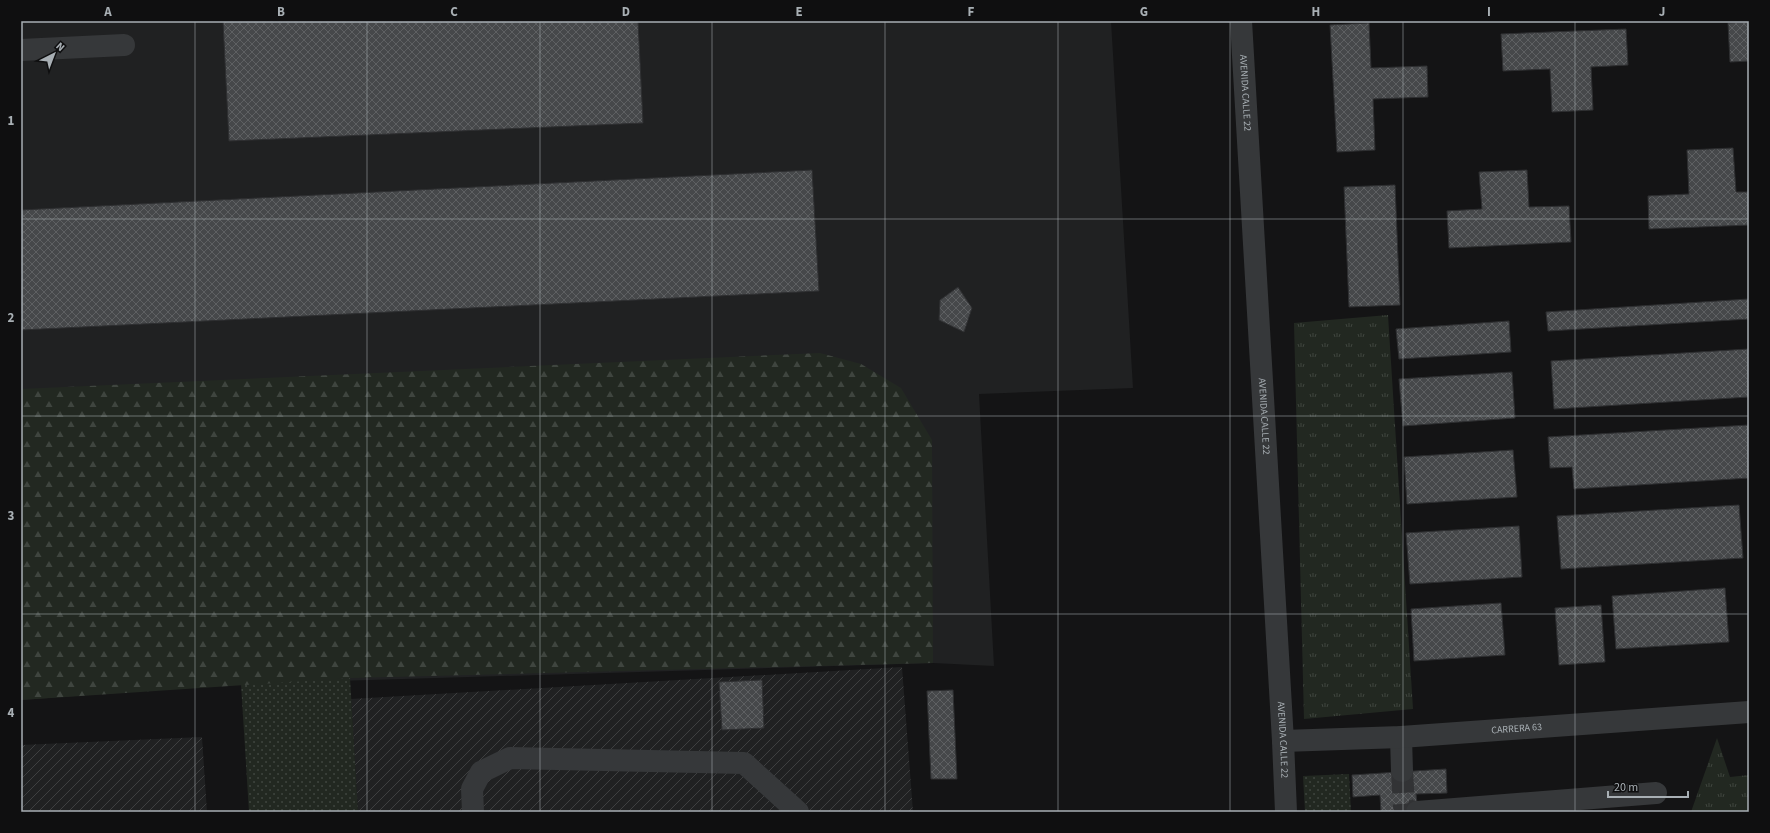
<svg xmlns="http://www.w3.org/2000/svg" width="1770" height="833" viewBox="0 0 1770 833" font-family="'Source Sans 3',sans-serif">
<style>
.built{fill:#202122}
.industrial{fill:url(#industrial-furrows)}
.grass{fill:url(#grass-dots)}
.forest{fill:url(#forest-firs)}
.park{fill:url(#park-tufts)}
.building{fill:url(#building-cross-hatch);stroke:#2e2f31}
.lines{fill:none;stroke-linecap:round;stroke-linejoin:round}
.minor-tunnel{stroke:#323335;stroke-width:22;stroke-dasharray:22 11;stroke-linecap:butt}
.path{stroke:#3c3f41;stroke-width:2.5;stroke-dasharray:2 3;stroke-linecap:butt}
.minor{stroke:#36383a;stroke-width:22}
.grid{fill:none;stroke:#a8afb4;stroke-width:1;stroke-opacity:0.55}
.labels{text-anchor:middle;dominant-baseline:central;stroke-width:4;stroke-linejoin:round;paint-order:stroke}
.street-label{font-size:10px;fill:#a8afb4;stroke:#0f0f10}
.neatline{fill:none;stroke:#a8afb4;stroke-width:1.5}
.grid-label{font-size:13px;text-anchor:middle;font-weight:bold;fill:#a8afb4}
</style>
<defs>
<pattern id="industrial-furrows" width="10" height="10" patternUnits="userSpaceOnUse"><rect width="10" height="10" fill="#202122"/><path d="M-1 1l2-2M0 10L10 0M9 11l2-2" fill="none" stroke="#3e3f40"/></pattern>
<pattern id="grass-dots" width="8" height="8" patternUnits="userSpaceOnUse"><rect width="8" height="8" fill="#222821"/><path d="M2 2h.1M6 6h.1" fill="none" stroke="#3f453f" stroke-width="1.8" stroke-linecap="round"/></pattern>
<pattern id="forest-firs" width="22" height="20" patternUnits="userSpaceOnUse"><rect width="22" height="20" fill="#222821"/><path d="M5 1l3.5 6h-7zM16 11l3.5 6h-7z" fill="#3f453f"/></pattern>
<pattern id="park-tufts" width="24" height="20" patternUnits="userSpaceOnUse"><rect width="24" height="20" fill="#222821"/><path d="M3 7l-1-3M5 7V3M7 7l1-3M15 17l-1-3M17 17v-4M19 17l1-3" fill="none" stroke="#3f453f"/></pattern>
<pattern id="building-cross-hatch" width="8" height="8" patternUnits="userSpaceOnUse"><rect width="8" height="8" fill="#46484a"/><path d="M0 0l8 8M0 8l8-8" fill="none" stroke="#5e6062"/></pattern>
</defs>
<rect width="100%" height="100%" fill="#141415"/>
<polygon class="built" points="21,21 1111,21 1133,388 979,394 994,666 933,663 241,684 21,700"/>
<g class="industrial">
<polygon points="902,667 913,812 358,812 351,699"/>
<polygon points="202,737 207,812 21,812 21,745"/>
</g>
<g class="grass">
<polygon points="350,678 358,812 249,812 241,684"/>
<polygon points="1349,774 1351,812 1305,812 1303,776"/>
</g>
<polygon class="forest" points="820,353 861,364 901,388 932,440 933,663 350,678 21,700 21,389"/>
<g class="park">
<polygon points="1388,315 1413,709 1304,719 1294,323"/>
<polygon points="1717,738 1730,777 1749,775 1749,812 1691,812"/>
</g>
<g class="building">
<polygon points="223,21 638,21 643,123 229,141"/>
<polygon points="1749,22 1749,61 1730,62 1728,23"/>
<polygon points="1369,23 1371,68 1427,66 1428,97 1373,99 1375,150 1337,152 1330,25"/>
<polygon points="1626,29 1628,65 1591,67 1593,110 1552,112 1550,69 1503,71 1501,34"/>
<polygon points="1733,148 1736,192 1749,192 1749,225 1649,229 1648,196 1689,194 1687,150"/>
<polygon points="812,170 819,291 21,330 21,210"/>
<polygon points="1527,170 1529,207 1569,206 1571,242 1449,248 1447,211 1482,209 1479,172"/>
<polygon points="1395,185 1400,305 1349,307 1344,187"/>
<polygon points="958,287 972,308 964,332 939,320 940,300"/>
<polygon points="1749,299 1749,319 1548,331 1546,312"/>
<polygon points="1509,321 1511,352 1399,359 1396,329"/>
<polygon points="1749,349 1749,397 1554,409 1551,361"/>
<polygon points="1512,372 1515,418 1403,426 1399,379"/>
<polygon points="1749,425 1749,478 1574,489 1572,467 1550,468 1548,437"/>
<polygon points="1513,450 1517,497 1407,504 1404,457"/>
<polygon points="1739,505 1743,558 1561,569 1557,516"/>
<polygon points="1519,526 1522,577 1410,584 1406,533"/>
<polygon points="1725,588 1729,642 1616,649 1612,596"/>
<polygon points="1501,603 1505,655 1414,661 1411,609"/>
<polygon points="1601,605 1605,662 1559,665 1555,608"/>
<polygon points="762,680 764,728 722,730 719,682"/>
<polygon points="953,690 957,779 931,779 927,691"/>
<polygon points="1446,769 1447,793 1416,794 1418,812 1381,812 1380,795 1353,797 1352,775"/>
</g>
<g class="lines">
<polyline class="minor-tunnel" points="1402,771 1404,806 1408,811 1417,812"/>
<polyline class="path" points="1748,812 1749,811"/>
<g class="minor">
<path id="s1" d="M1241 21 1283 741 1286 812"/>
<polyline points="21,50 124,45"/>
<polyline points="1401,737 1402,771"/>
<path id="s2" d="M1283 741 1401 737 1749 712"/>
<polyline points="473,812 472,789 481,772 510,758 744,763 798,812"/>
<polyline points="1417,812 1656,793"/>
</g>
</g>
<path class="grid" d="M195 21V812M367 21V812M540 21V812M712 21V812M885 21V812M1058 21V812M1230 21V812M1403 21V812M1575 21V812M21 219H1749M21 416H1749M21 614H1749"/>
<g class="labels">
<g class="street-label">
<text stroke="none"><textPath href="#s1" startOffset="72">AVENIDA CALLE 22</textPath></text>
<text stroke="none"><textPath href="#s1" startOffset="396">AVENIDA CALLE 22</textPath></text>
<text stroke="none"><textPath href="#s2" startOffset="234">CARRERA 63</textPath></text>
<text stroke="none"><textPath href="#s1" startOffset="720">AVENIDA CALLE 22</textPath></text>
</g>
</g>
<rect width="1770" height="833" fill="none" stroke="#0f0f10" stroke-width="44"/>
<g transform="translate(54 54) rotate(42)" stroke="#0f0f10" stroke-width="3" paint-order="stroke">
<path d="M0-3L7 15L0 10L-7 15Z" fill="#a8afb4"/>
<text y="-6" font-size="11" font-weight="bold" text-anchor="middle" fill="#a8afb4">N</text>
</g>
<path d="M1608 791v6h80v-6" fill="none" stroke="#a8afb4" stroke-width="2"/>
<text x="1614" y="791" font-size="12" fill="#a8afb4" stroke="#0f0f10" stroke-width="3" paint-order="stroke">20 m</text>
<rect x="22" y="22" width="1726" height="789" class="neatline"/>
<g class="grid-label">
<text x="108" y="16">A</text>
<text x="281" y="16">B</text>
<text x="454" y="16">C</text>
<text x="626" y="16">D</text>
<text x="799" y="16">E</text>
<text x="971" y="16">F</text>
<text x="1144" y="16">G</text>
<text x="1316" y="16">H</text>
<text x="1489" y="16">I</text>
<text x="1662" y="16">J</text>
<text x="11" y="125">1</text>
<text x="11" y="322">2</text>
<text x="11" y="520">3</text>
<text x="11" y="717">4</text>
</g>
</svg>
